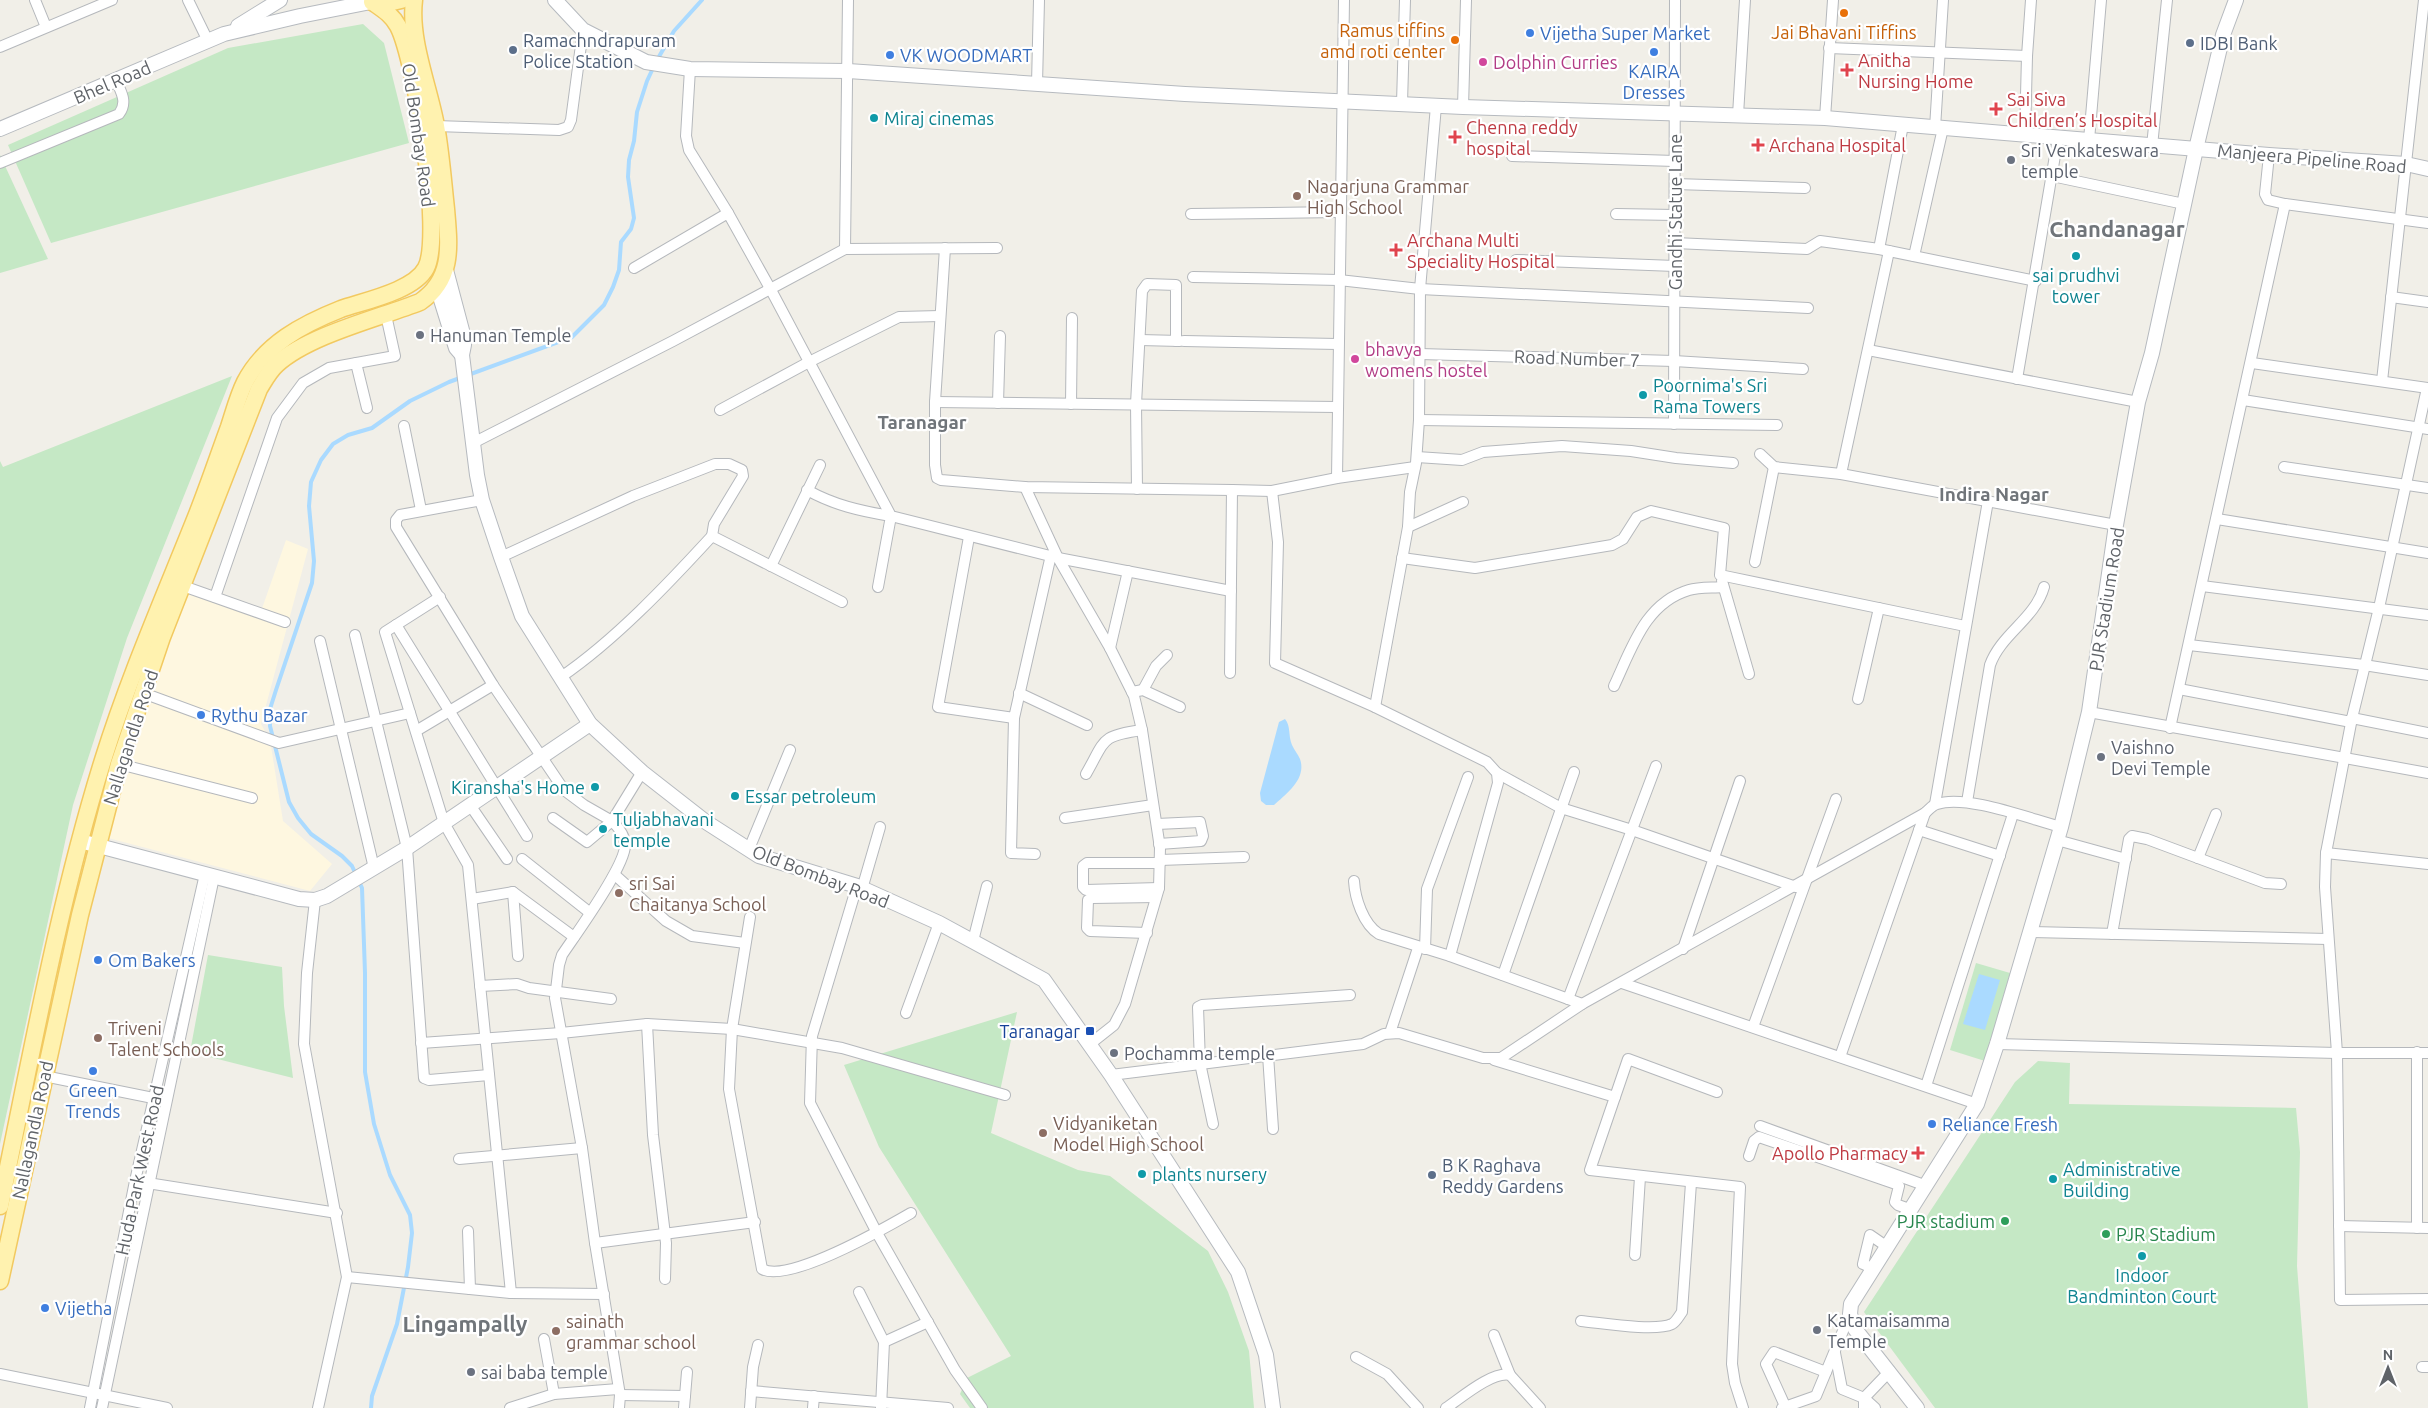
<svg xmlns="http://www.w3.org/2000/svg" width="2428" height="1408" viewBox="0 0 2428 1408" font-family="Ubuntu,sans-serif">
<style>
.commercial{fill:#fef7e0}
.green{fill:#c5e8c5}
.water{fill:#aadaff}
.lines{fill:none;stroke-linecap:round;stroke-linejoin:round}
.stream{stroke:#aadaff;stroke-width:4}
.street-casing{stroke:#b5b8bc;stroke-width:12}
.secondary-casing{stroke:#b6babf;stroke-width:16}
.primary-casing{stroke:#f2c960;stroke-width:19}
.street{stroke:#fff;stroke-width:10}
.secondary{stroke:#fff;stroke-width:14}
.primary{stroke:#fff2af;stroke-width:16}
.food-dot{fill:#e8710a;stroke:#fff;stroke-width:2}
.shop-dot{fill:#3f7fe0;stroke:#fff;stroke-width:2}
.service-dot{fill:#5c6f8a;stroke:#fff;stroke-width:2}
.hotel-dot{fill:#d1479c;stroke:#fff;stroke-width:2}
.health-dot{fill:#e0444e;stroke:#fff;stroke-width:2}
.culture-dot{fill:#0f9aa8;stroke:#fff;stroke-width:2}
.worship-dot{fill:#6b7280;stroke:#fff;stroke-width:2}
.education-dot{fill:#8d6e63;stroke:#fff;stroke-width:2}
.transit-dot{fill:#1a4fb4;stroke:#fff;stroke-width:2}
.leisure-dot{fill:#2e9e5b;stroke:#fff;stroke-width:2}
.labels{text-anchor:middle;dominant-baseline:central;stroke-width:4.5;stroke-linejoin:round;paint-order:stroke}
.food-label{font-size:18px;fill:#c56008;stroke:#fff;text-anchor:end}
.shop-label{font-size:18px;fill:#366cbe;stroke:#fff;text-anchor:start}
.service-label{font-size:18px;fill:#4e5e75;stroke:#fff;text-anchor:start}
.health-label{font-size:18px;fill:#be3a42;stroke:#fff;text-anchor:start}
.hotel-label{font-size:18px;fill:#b23c85;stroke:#fff;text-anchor:start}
.street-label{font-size:18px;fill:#5f6368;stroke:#fff}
.culture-label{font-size:18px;fill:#0d838f;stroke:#fff;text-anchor:start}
.worship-label{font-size:18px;fill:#5b616d;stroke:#fff;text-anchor:start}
.education-label{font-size:18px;fill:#785e54;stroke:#fff;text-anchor:start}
.transit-label{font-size:18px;fill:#164399;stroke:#fff;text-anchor:end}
.leisure-label{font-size:18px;fill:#27864d;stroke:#fff;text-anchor:end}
.neighbourhood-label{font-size:19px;font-weight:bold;fill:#70757a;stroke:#fff}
.district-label{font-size:22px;font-weight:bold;fill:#70757a;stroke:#fff}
</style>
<rect width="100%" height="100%" fill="#f1efe8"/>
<polygon class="commercial" points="286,540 308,549 261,724 270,740 283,821 332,864 310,891 108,838 142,706 188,592 259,617"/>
<g class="green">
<polygon points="363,24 384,43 409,143 51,243 8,145 228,48"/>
<polygon points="0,155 48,259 0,273"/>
<polygon points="232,376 127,638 73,805 0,1144 0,461 3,467"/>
<polygon points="208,955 282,967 284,1006 293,1078 190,1052"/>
<polygon points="1976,963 2010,973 1985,1061 1950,1050"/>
<polygon points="1017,1012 991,1133 1078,1170 1110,1176 1208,1251 1228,1292 1249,1351 1254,1408 970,1408 960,1394 967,1378 1011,1356 879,1147 844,1065"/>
<polygon points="2038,1061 2070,1063 2069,1104 2296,1108 2300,1152 2297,1266 2308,1408 1935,1408 1864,1312 2015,1082"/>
</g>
<g class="water">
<path d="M1285 719C1291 726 1288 736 1292 745 1294 750 1298 754 1300 759 1307 779 1286 794 1274 805H1266L1261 801 1260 793 1279 722Z"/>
<polygon points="1979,974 2000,980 1985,1030 1963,1024"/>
</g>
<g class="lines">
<g class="stream">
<polyline points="657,60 674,31 702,0"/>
<polyline points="371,1408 372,1396 397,1324 408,1267 412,1233 410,1215 390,1175 374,1124 365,1072 365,973 362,888 352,866 342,856 311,834 298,818 289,802 270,726 270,709 276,690 312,583 314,561 309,506 311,482 321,460 333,444 348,435 372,428 410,401 449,382 572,337 604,305 613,287 619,270 621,242 631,229 634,218 628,177 629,160 634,141 637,112 647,81 654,66"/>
</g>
<g class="street-casing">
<g id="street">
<polyline points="35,0 46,27"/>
<polyline points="188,0 208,41"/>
<polyline points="848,0 845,249 997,248"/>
<polyline points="0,47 112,0"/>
<polyline points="1829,48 2027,56"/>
<polyline points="690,69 686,136 689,150 728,213 771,290 891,516 1058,558 1231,591"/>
<polyline points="1037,84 1039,0"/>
<polyline points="1402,103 1405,0"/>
<polyline points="1463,107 1466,0"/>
<polyline points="1738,115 1745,0"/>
<polyline points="1825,118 1833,0"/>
<polyline points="436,126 559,130 568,127 571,120 583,30"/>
<polyline points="1935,128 1943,0"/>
<polyline points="2025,135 2027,56 2031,0"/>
<polyline points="2089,140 2101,0"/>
<polyline points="2152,146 2167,0"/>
<polyline points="2269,155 2265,194 2268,200 2285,204 2428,223"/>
<polyline points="1512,156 1675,161"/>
<path d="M0 163 119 114C128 102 121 92 116 80"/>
<polyline points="2052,176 2184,204"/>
<polyline points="1675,184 1805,188"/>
<polyline points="1191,214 1340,212"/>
<polyline points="1616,214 1675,215"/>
<polyline points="1675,243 1807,249 1820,241 1879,249 2036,281"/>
<polyline points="945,248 935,402 935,465 937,478 941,480 1025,487 1232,490 1230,673"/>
<polyline points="1879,249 1903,125"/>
<polyline points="1914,256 1943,128"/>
<polyline points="1516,260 1675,266"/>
<polyline points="634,268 728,213"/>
<polyline points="1193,277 1339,280 1420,289 1808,308"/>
<polyline points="2391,297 2428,302"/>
<polyline points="1140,340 1180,341"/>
<polyline points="1184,341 1338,344"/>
<polyline points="1868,350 2138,402"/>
<polyline points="1420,354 1674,361 1803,369"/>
<polyline points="356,363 367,408"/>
<polyline points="2252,363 2428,388"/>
<polyline points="2017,379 2058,138"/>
<polyline points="2382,381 2424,0"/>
<polyline points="2427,388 2379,608 2352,718 2326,853 2325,887 2337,1053 2340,1300 2428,1299"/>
<polyline points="2243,400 2428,429"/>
<polyline points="935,402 1337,407"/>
<polyline points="998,403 1000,336"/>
<polyline points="1071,404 1072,318"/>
<polyline points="720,410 809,362 899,317 940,316"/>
<polyline points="1419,420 1777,425"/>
<polyline points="1674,424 1675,0"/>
<polyline points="404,426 421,510"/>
<polyline points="473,443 673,341 845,249"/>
<polyline points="1760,454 1774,467 1841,474 2116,525"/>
<polyline points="1417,457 1462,460 1483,452 1562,446 1631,451 1676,458 1733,463"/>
<polyline points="2284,467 2428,488"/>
<polyline points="1841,474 1889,251"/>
<polyline points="1337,478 1344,0"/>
<polyline points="1025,487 1058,558 1110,648 1134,696 1142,730 1160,848 1159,888 1125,1004 1114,1025 1090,1044"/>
<polyline points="1137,489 1136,404 1142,291 1147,284 1176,285 1176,341"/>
<path d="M807 490C834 505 860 511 891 516L878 587"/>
<polyline points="1232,490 1272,491 1337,478 1415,467"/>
<polyline points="1272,491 1278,542 1275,663 1375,707 1487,762 1497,773 1498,783 1450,956"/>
<polyline points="482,500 400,515 396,520 396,527 493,685 564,790 584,805 612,821 587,842 553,818"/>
<polyline points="2217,519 2428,553"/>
<polyline points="1408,527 1463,502"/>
<polyline points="969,537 938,707 1014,718 1051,555"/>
<polyline points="501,557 633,496 715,464 729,464 742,470 743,476 714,524 712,536 842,602"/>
<polyline points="1402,558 1475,568 1612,545 1623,539 1637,517 1651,511 1724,528 1720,575 1965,626"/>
<polyline points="1755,562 1774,467"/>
<polyline points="771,566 820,465"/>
<polyline points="1722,581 1749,674"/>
<polyline points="183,586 285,622"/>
<polyline points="2202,586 2428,615"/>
<polyline points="215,597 277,418 303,383 329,368 395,356 386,315"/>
<polyline points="440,597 385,632 444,823 468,865 511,1293"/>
<polyline points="396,625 527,836"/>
<polyline points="355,635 407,848 424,1078 429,1080 489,1075"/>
<polyline points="320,641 374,868"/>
<polyline points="2189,645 2364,665 2428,675"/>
<polyline points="1110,648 1128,571"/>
<path d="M561 677C615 640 667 585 712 536"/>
<path d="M1614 686C1632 648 1645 603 1689 590 1699 587 1713 588 1723 587"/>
<polyline points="2179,689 2351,722"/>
<polyline points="1143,690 1156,666 1167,655"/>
<polyline points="1132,692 1143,690 1180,707"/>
<polyline points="143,693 279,743 410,713"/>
<polyline points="1019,693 1087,725"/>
<polyline points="1858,699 1879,608"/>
<polyline points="1375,707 1408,527 1410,492 1416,463 1419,420 1420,289 1436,106"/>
<polyline points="2089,712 2428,773"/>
<polyline points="1014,718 1011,853 1035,854"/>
<polyline points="2352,718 2428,733"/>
<polyline points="2170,728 2285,204"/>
<polyline points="416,731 493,685"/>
<polyline points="119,764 252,798"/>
<polyline points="1497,773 1561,808 1632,830 1796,887"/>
<path d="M1086 774C1106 739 1100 736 1142 730"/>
<path d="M1967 802 1990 665C2001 634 2035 619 2044 587"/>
<polyline points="1935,804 1988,501"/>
<polyline points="470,805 507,859"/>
<polyline points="1065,818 1153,805"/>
<polyline points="1157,824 1200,822 1203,836 1201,841 1159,844"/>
<polyline points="1919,830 2000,856"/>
<polyline points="2057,840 2126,859"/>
<polyline points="749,849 790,750"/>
<polyline points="2326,853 2428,864"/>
<polyline points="2198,858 2216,814"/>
<polyline points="522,859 589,912"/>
<polyline points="1160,860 1244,857"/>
<polyline points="615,875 666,921 692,936 745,943"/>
<path d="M1354 881C1355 898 1363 924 1379 934L1450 956 1582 1004"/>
<polyline points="857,886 812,1036 810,1103 877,1233 955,1370 982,1408"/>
<polyline points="1159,888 1086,890 1083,887 1083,866 1087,863 1160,863"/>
<polyline points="862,889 880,827"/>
<polyline points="513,892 518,956"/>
<polyline points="472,899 513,892 574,937"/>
<polyline points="315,900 307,973 304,1044 347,1277 318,1408"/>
<path d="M750 917 732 1029 729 1089 762 1269C788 1284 885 1228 911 1213"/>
<polyline points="2029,932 2328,939"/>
<polyline points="1147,933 1090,931 1087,928 1088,900 1092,898 1156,897"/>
<polyline points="2112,934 2129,839 2132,836 2147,839 2265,883 2281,884"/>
<polyline points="973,941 987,886"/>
<polyline points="1425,949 1427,889 1468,777"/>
<polyline points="1683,949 1740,781"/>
<polyline points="1503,975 1574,772"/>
<polyline points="1622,983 1977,1104"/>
<polyline points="480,986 517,984 529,988 611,999"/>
<polyline points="1568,999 1656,766"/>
<polyline points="906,1013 939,923"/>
<polyline points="647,1024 653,1135 666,1243 665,1279"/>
<polyline points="1753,1027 1836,799"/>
<polyline points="1390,1033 1418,948"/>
<polyline points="421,1043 561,1033 647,1024 732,1029 842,1048 1005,1095"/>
<polyline points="1997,1044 2337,1053 2428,1053"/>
<polyline points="1268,1055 1273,1129"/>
<polyline points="1840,1057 1925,813"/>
<polyline points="1494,1060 1615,1097 1590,1170 1740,1187 1732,1364 1735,1383 1743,1408"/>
<path d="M1111 1075 1363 1044 1384 1034 1399 1033 1483 1058H1501L1582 1004 1925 813C1929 810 1932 805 1937 804 1966 794 2030 819 2061 827"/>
<polyline points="44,1076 158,1099"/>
<polyline points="1926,1086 2013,814"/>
<polyline points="1615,1097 1628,1059 1717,1092"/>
<polyline points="1213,1124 1200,1063 1198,1007 1202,1005 1350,995"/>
<polyline points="1760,1126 1924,1185"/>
<polyline points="1749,1156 1754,1141 1759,1137 1896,1184 1899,1186 1895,1202 1898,1205 1909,1209"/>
<polyline points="459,1159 582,1148"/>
<polyline points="135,1181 337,1213"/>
<polyline points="2339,1226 2428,1228"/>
<polyline points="2417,1228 2417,1052"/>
<polyline points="468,1231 470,1289"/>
<polyline points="595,1243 755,1222"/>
<polyline points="1635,1255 1640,1177"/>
<polyline points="1872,1268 1863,1264 1870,1235 1886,1246"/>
<polyline points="347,1277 511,1293 604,1294"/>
<polyline points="859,1292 884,1342"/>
<path d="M1581 1321C1602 1323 1655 1332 1672 1324 1676 1322 1679 1316 1682 1312L1691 1183"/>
<polyline points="1494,1335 1510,1375"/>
<polyline points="544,1339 554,1394"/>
<polyline points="1835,1353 1842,1389 1864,1398 1875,1408"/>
<polyline points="1356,1357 1387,1374 1418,1408"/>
<polyline points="2422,1367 2428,1367"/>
<polyline points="0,1374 167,1408"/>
<polyline points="751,1391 948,1408"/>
<polyline points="620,1395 685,1396"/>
<polyline points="90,1408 135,1181 205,874"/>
<polyline points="102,1408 214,877"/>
<polyline points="510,1408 554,1394 618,1389"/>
<path d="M619 1408 620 1395 595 1243 582 1148 555 998 559 965 562 955C576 934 627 864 625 844 625 835 618 827 612 821L642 772"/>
<polyline points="684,1408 687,1372"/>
<polyline points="750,1408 753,1367 758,1345"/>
<polyline points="813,1408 814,1396"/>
<polyline points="881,1408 884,1342 928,1322"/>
<path d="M1446 1408C1461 1398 1492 1371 1510 1375L1540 1408"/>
<polyline points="1782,1408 1816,1396 1826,1372"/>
<polyline points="1786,1408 1766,1364 1774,1352 1826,1372 1850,1314"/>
<polyline points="1864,1408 1864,1398 1890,1371"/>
</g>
</g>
<g class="secondary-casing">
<g id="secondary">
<polyline points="555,0 583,30 646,62 690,69 848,71 1185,94 1463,107 1825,118 2269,155 2406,164 2428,169"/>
<polyline points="238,26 280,0"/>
<polyline points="0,129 224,34 300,16 371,2"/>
<polyline points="446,270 463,334 464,345 462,355 477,475 482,500 501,557 522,616 590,724 642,772 706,822 759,856 857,886 939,923 1044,980 1111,1075 1238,1272 1266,1355 1273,1408"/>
<polyline points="437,287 456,348 462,355"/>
<polyline points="80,841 299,899 315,900 327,896 407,848 590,724"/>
<polyline points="1917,1408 1855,1329 1850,1314 1851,1304 1977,1104 1997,1044 2061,827 2089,712 2116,525 2138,402 2152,353 2196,149 2223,35 2236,0"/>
</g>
</g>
<g class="primary-casing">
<g id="primary">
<polyline points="372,2 384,4 401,0"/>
<path d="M0 1206C31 1057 58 905 103 760 129 677 164 597 196 517 208 487 218 457 229 427 234 412 238 396 245 382 265 344 303 324 341 309 364 301 414 291 426 268 443 236 416 60 398 26 392 15 384 10 374 3"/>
<path d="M0 1281 80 915 119 764 162 637 259 389C264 381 269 371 277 364 309 335 379 318 420 302 454 279 449 245 446 209 443 182 441 154 436 126 429 87 409 40 414 0"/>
</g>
</g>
<use href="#street" class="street"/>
<use href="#secondary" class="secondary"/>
<use href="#primary" class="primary"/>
</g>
<g class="food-dot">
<circle cx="1844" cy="13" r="5"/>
<circle cx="1455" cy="40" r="5"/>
</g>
<g class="shop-dot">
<circle cx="1530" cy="33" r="5"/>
<circle cx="1654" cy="52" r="5"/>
<circle cx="890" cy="55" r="5"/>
<circle cx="201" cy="715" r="5"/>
<circle cx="98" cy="960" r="5"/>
<circle cx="93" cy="1071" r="5"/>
<circle cx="1932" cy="1124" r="5"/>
<circle cx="45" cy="1308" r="5"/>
</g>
<g class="service-dot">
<circle cx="2190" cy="43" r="5"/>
<circle cx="513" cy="50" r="5"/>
<circle cx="1432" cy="1175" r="5"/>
</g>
<g class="hotel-dot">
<circle cx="1483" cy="62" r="5"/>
<circle cx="1355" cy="359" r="5"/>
</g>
<g class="health-dot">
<path d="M1844.5 62.5h5v5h5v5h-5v5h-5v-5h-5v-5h5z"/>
<path d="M1993.5 101.5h5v5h5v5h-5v5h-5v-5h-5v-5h5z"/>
<path d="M1452.5 129.5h5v5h5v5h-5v5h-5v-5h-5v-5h5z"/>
<path d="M1755.5 137.5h5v5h5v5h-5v5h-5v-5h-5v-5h5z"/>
<path d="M1393.5 242.5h5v5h5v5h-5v5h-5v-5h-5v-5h5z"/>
<path d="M1915.5 1145.5h5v5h5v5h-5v5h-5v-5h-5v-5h5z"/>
</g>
<g class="culture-dot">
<circle cx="874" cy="118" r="5"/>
<circle cx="2076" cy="256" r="5"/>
<circle cx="1643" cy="395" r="5"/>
<circle cx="595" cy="787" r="5"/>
<circle cx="735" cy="796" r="5"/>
<circle cx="603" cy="829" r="5"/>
<circle cx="1142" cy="1174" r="5"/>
<circle cx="2053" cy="1179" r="5"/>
<circle cx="2142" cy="1256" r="5"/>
</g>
<g class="worship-dot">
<circle cx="2011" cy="160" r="5"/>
<circle cx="420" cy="335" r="5"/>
<circle cx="2101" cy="757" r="5"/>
<circle cx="1114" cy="1053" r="5"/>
<circle cx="1817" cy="1330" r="5"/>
<circle cx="471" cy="1372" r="5"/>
</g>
<g class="education-dot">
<circle cx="1297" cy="196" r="5"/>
<circle cx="619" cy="893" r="5"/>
<circle cx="98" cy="1038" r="5"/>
<circle cx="1043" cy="1133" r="5"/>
<circle cx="556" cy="1331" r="5"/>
</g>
<rect class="transit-dot" x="1085" y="1026" width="10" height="10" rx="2.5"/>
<g class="leisure-dot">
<circle cx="2005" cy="1221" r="5"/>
<circle cx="2106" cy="1234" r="5"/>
</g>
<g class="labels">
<g class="food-label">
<text x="1445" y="30">Ramus tiffins<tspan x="1445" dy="21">amd roti center</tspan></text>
<text x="1844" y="32" text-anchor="middle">Jai Bhavani Tiffins</text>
</g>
<g class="shop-label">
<text x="1540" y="33">Vijetha Super Market</text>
<text x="900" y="55">VK WOODMART</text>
<text x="1654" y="71" text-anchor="middle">KAIRA<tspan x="1654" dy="21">Dresses</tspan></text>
<text x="211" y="715">Rythu Bazar</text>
<text x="108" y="960">Om Bakers</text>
<text x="93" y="1090" text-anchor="middle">Green<tspan x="93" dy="21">Trends</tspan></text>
<text x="1942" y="1124">Reliance Fresh</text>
<text x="55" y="1308">Vijetha</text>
</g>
<g class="service-label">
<text x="523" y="40">Ramachndrapuram<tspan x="523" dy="21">Police Station</tspan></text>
<text x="2200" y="43">IDBI Bank</text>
<text x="1442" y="1165">B K Raghava<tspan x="1442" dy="21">Reddy Gardens</tspan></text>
</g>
<g class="health-label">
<text x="1858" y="60">Anitha<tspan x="1858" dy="21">Nursing Home</tspan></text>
<text x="2007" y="99">Sai Siva<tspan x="2007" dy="21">Children’s Hospital</tspan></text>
<text x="1466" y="127">Chenna reddy<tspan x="1466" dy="21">hospital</tspan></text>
<text x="1769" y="145">Archana Hospital</text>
<text x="1407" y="240">Archana Multi<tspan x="1407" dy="21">Speciality Hospital</tspan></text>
<text x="1908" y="1153" text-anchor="end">Apollo Pharmacy</text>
</g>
<g class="hotel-label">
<text x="1493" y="62">Dolphin Curries</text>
<text x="1365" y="349">bhavya<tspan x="1365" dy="21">womens hostel</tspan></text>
</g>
<g class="street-label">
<text transform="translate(112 82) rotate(-23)">Bhel Road</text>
<text transform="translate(419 135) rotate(82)">Old Bombay Road</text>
<text transform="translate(2312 158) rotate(5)">Manjeera Pipeline Road</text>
<text transform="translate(1675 212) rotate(-90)">Gandhi Statue Lane</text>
<text transform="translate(1577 358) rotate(2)">Road Number 7</text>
<text transform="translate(2106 599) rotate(-81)">PJR Stadium Road</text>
<text transform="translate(130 737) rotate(-72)">Nallagandla Road</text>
<text transform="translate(821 876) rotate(21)">Old Bombay Road</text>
<text transform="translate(32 1130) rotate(-78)">Nallagandla Road</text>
<text transform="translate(139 1170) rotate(-78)">Huda Park West Road</text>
</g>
<g class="culture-label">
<text x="884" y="118">Miraj cinemas</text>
<text x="2076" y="275" text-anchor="middle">sai prudhvi<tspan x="2076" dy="21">tower</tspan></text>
<text x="1653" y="385">Poornima's Sri<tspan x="1653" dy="21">Rama Towers</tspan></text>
<text x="585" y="787" text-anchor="end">Kiransha's Home</text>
<text x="745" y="796">Essar petroleum</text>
<text x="613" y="819">Tuljabhavani<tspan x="613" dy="21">temple</tspan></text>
<text x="2063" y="1169">Administrative<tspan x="2063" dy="21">Building</tspan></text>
<text x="1152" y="1174">plants nursery</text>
<text x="2142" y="1275" text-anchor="middle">Indoor<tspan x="2142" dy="21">Bandminton Court</tspan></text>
</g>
<g class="worship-label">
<text x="2021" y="150">Sri Venkateswara<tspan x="2021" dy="21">temple</tspan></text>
<text x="430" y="335">Hanuman Temple</text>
<text x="2111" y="747">Vaishno<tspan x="2111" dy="21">Devi Temple</tspan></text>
<text x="1124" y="1053">Pochamma temple</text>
<text x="1827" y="1320">Katamaisamma<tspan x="1827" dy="21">Temple</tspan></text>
<text x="481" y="1372">sai baba temple</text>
</g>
<g class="education-label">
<text x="1307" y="186">Nagarjuna Grammar<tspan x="1307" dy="21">High School</tspan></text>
<text x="629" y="883">sri Sai<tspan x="629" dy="21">Chaitanya School</tspan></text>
<text x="108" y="1028">Triveni<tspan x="108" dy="21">Talent Schools</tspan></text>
<text x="1053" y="1123">Vidyaniketan<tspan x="1053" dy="21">Model High School</tspan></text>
<text x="566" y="1321">sainath<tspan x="566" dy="21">grammar school</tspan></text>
</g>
<g class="transit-label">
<text x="1080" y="1031">Taranagar</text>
</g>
<g class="leisure-label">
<text x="1995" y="1221">PJR stadium</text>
<text x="2116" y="1234" text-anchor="start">PJR Stadium</text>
</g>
<g class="neighbourhood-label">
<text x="922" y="422">Taranagar</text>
<text x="1994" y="494">Indira Nagar</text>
</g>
<g class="district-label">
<text x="2117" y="228">Chandanagar</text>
<text x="465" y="1323">Lingampally</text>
</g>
</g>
<g transform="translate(2388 1368)" stroke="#ffffff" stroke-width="4" paint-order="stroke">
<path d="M0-4L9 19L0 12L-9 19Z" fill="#5f6368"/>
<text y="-8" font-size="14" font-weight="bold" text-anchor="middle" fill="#5f6368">N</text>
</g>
</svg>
